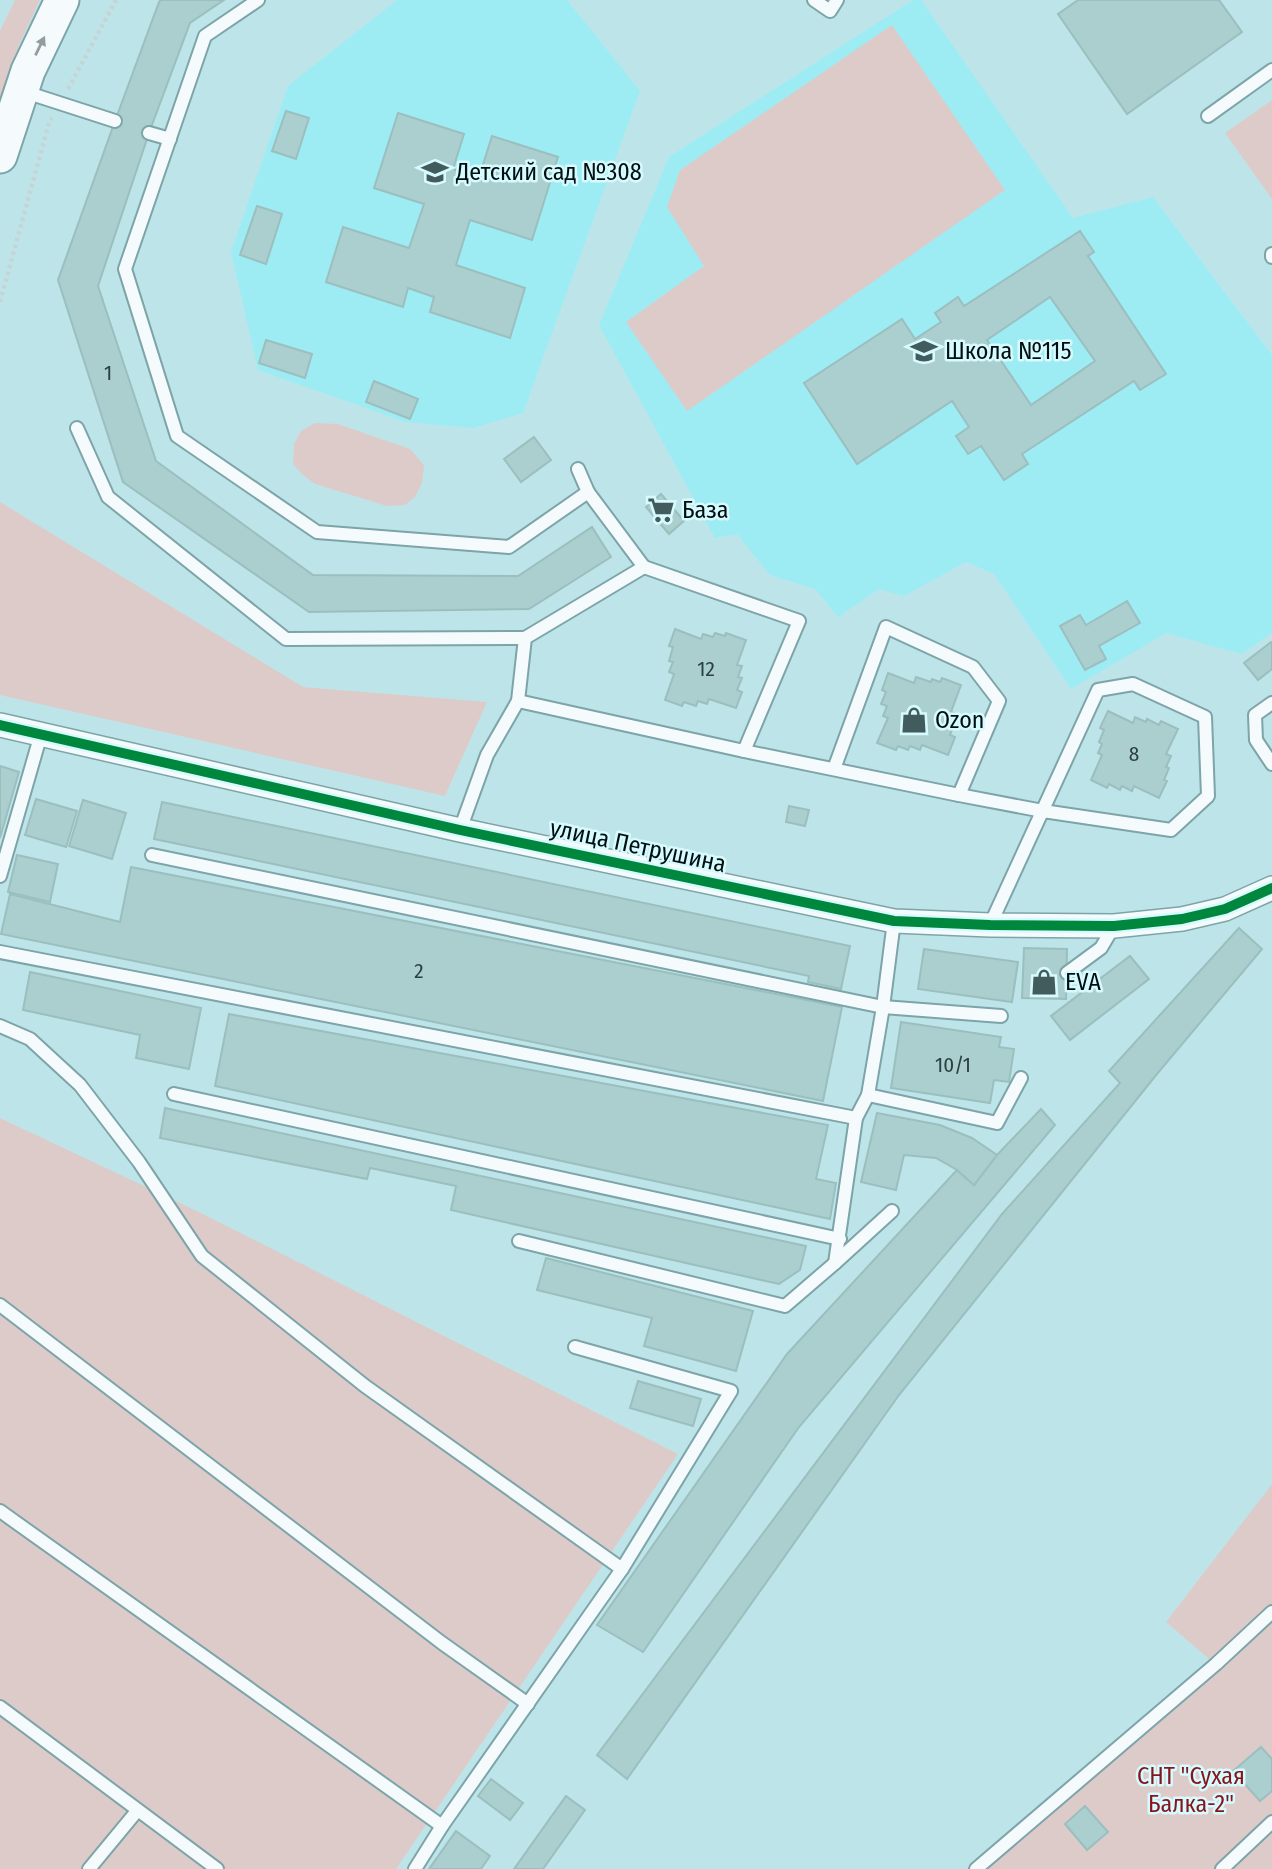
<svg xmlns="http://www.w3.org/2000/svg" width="1272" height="1869" viewBox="0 0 1272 1869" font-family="'Fira Sans Condensed',sans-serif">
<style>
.built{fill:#9decf4}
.green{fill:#ddcbca}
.building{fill:#abcece;stroke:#9bbfbf;stroke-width:2;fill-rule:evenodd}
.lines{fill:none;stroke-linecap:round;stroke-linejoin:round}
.lane-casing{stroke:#7da4a8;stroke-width:16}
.street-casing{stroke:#7da4a8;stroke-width:26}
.secondary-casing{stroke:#7da4a8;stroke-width:37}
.path{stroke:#c7d4d5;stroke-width:4.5;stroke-dasharray:3.5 3.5;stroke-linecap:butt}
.lane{stroke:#f5fbfc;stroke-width:12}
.street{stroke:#f5fbfc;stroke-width:23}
.secondary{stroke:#f5fbfc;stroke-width:33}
.cycleway-casing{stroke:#d7fafe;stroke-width:15}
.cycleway{stroke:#00873e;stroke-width:10}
.oneway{fill:#939d9e}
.labels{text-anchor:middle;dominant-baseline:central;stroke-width:5;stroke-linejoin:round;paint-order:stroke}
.number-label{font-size:21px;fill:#2b4041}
.poi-label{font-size:24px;fill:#001012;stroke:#d7fafe;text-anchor:start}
.street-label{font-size:24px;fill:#001012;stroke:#d7fafe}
.park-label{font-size:24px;fill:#85151a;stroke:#d7fafe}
</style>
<rect width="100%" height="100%" fill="#bde5e9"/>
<g class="built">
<polygon points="397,0 567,0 640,91 523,413 473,428 406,422 258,370 231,252 288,86"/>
<polygon points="913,0 921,0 1073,218 1153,197 1272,355 1272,633 1241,654 1166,633 1071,689 994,574 966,562 904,596 879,589 838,617 815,589 770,575 737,534 715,538 599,325 669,157"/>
</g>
<g class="green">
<polygon points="15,0 40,0 19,45 0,98 0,31"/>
<polygon points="892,25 1005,190 687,411 626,322 704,266 667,207 680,170"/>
<polygon points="1272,100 1272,199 1225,133"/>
<polygon points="315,423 338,424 410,449 424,465 422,483 415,497 405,505 387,506 315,484 302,474 293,464 294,444 301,431"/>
<polygon points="0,502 303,687 487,702 445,796 0,695"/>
<polygon points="0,1118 197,1211 678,1454 396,1869 0,1869"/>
<polygon points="1272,1484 1272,1869 976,1869 1215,1664 1166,1622"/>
</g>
<g class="building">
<polygon points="161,0 224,0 190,23 149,133 98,286 156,461 313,575 518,576 592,527 611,557 529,609 309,612 123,482 58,280 115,121 159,2"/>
<polygon points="1078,0 1219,0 1242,32 1127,114 1058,14"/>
<polygon points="286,111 309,118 296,159 272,151"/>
<polygon points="398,113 464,134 453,169 479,177 492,136 558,157 532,240 470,220 456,265 525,288 510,338 430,312 434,297 408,288 403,307 326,282 343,227 409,248 424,204 374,188"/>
<polygon points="257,206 282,214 266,264 240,255"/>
<path d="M1080 231 1094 252 1088 256 1166 374 1140 390 1134 381 1022 454 1028 464 1004 480 981 446 968 454 956 436 969 427 952 401 857 464 804 383 902 319 915 339 941 322 935 313 958 297 964 306ZM1050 297 1095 361 1031 405 987 340Z"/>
<polygon points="266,340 312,354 305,378 259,363"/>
<polygon points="374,381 418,399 410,419 366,402"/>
<polygon points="534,437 551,460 521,482 504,459"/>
<polygon points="661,494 684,521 669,534 646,507"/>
<polygon points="1127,601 1140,623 1099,646 1106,659 1085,670 1060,626 1080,615 1086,625"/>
<polygon points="675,629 701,639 703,634 713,637 715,633 725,636 726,633 746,640 737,665 742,666 738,677 742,678 737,690 742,692 736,708 709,699 707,704 698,701 696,706 684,702 682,706 665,700 674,674 669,672 673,662 669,661 673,647 669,646"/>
<polygon points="1271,642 1272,643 1272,669 1258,680 1244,663"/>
<polygon points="888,673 914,683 916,677 931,682 932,679 940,682 942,678 961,685 951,712 954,713 951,723 954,724 950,735 955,737 948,755 922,745 920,750 910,746 908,750 898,746 896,750 877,743 888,718 883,716 887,706 881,704 886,692 882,690"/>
<polygon points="1108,711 1133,723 1135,717 1146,722 1147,719 1159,725 1161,721 1178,729 1166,754 1171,756 1166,767 1169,768 1164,780 1167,781 1159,798 1134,786 1132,791 1122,786 1120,790 1109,784 1107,788 1091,780 1102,755 1098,753 1102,744 1099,742 1104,730 1100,728"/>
<polygon points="0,766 19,772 0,838"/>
<polygon points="36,799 77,811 66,847 25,835"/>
<polygon points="83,800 126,813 112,859 69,846"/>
<polygon points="162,802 850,946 841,989 808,982 809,976 154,839"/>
<polygon points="789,806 809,810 805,826 786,822"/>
<polygon points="17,855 58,864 50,902 8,892"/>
<polygon points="131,867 842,1007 823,1101 1,934 10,894 120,922"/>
<polygon points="1239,928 1262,949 1157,1074 899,1395 627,1779 597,1755 1002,1214 1120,1083 1109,1071"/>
<polygon points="1024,948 1067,949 1066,999 1022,998"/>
<polygon points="924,949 1018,962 1012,1002 918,989"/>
<polygon points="1130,956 1149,979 1070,1040 1051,1016"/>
<polygon points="30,972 201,1008 189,1069 136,1058 140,1035 23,1010"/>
<polygon points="229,1014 828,1125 816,1179 836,1183 830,1219 215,1086"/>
<polygon points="901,1022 1001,1037 999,1047 1014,1049 1009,1082 994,1080 990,1103 891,1088"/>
<polygon points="165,1108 806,1246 800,1270 779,1284 451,1210 456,1186 370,1168 367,1179 160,1138"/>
<polygon points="1041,1109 1055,1125 799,1427 643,1652 597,1625 787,1354 957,1170 974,1185 997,1155"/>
<polygon points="877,1113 940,1125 972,1138 997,1155 974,1185 957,1170 936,1158 904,1155 896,1190 861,1182"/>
<polygon points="546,1258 753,1311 736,1371 644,1346 652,1318 537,1290"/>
<polygon points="638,1381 701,1399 693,1426 630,1408"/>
<polygon points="1261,1747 1272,1759 1272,1791 1260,1801 1233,1771"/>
<polygon points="491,1779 523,1803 510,1820 478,1796"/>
<polygon points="566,1796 585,1810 543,1869 514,1869"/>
<polygon points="1085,1806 1108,1832 1087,1850 1065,1824"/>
<polygon points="456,1831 490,1856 481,1869 429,1869"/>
</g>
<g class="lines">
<g class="lane-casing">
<g id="lane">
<polyline points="258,0 205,36 125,269 177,436 317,532 509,547 588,492 578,469"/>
<polyline points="814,0 830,11 837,0"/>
<polyline points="22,91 115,121"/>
<polyline points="1208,116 1272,70"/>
<polyline points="149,133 170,139"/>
<polyline points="1272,254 1272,257"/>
<polyline points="77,428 108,497 286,639 525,638"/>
<polyline points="644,567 799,621 744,751"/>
<polyline points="518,701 744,751 959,795 1043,811 1171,830 1208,796 1205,717 1133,684 1098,690 990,925"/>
<polyline points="1272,703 1255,715 1256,740 1272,764"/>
<polyline points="834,769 886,627 973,667 999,701 959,795"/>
<polyline points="460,830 487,755 518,701 525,638 644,567 588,492"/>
<polyline points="152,855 883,1007 1001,1016"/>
<polyline points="0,876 41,734"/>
<polyline points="0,952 856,1118"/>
<polyline points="1067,973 1101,948 1114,926"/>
<polyline points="0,1026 30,1039 80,1085 139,1162 202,1256 365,1386 622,1569 442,1826 415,1869"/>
<polyline points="174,1094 840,1239"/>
<polyline points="868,1095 997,1123 1021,1078"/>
<polyline points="519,1241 785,1306 835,1263 856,1118 868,1095 883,1007 894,921"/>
<polyline points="835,1263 892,1211"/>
<polyline points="0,1305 442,1643 528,1704"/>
<polyline points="575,1347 731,1391 622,1569"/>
<polyline points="0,1511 442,1826"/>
<polyline points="0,1707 217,1869"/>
<polyline points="89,1869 137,1811"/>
<polyline points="976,1869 1216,1664 1272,1612"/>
<polyline points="1222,1869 1272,1822"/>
</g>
</g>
<g class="street-casing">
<polyline id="street" points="0,725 460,830 894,921 990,925 1114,926 1182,919 1225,909 1272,888"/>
</g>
<g class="secondary-casing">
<polyline id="secondary" points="0,156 28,71 62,0"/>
</g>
<g class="path">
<polyline points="68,89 116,0"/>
<polyline points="0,302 49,123 52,118"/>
</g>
<use href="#lane" class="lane"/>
<use href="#street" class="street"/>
<use href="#secondary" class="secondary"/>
<g class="cycleway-casing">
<polyline id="cycleway" points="0,725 460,830 894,921 990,925 1114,926 1182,919 1225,909 1272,888"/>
</g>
<use href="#cycleway" class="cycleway"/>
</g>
<defs><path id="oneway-solid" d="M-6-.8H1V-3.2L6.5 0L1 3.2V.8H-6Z" transform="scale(1.75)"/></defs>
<use class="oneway" href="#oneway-solid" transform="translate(40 46) rotate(-64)"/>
<defs>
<g id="school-bare" transform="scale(2.1)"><path d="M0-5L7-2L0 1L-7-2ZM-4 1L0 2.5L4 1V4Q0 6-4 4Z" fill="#425b5d" stroke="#d7fafe" stroke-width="2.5" paint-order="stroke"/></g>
<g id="supermarket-bare" transform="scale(2.1)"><path d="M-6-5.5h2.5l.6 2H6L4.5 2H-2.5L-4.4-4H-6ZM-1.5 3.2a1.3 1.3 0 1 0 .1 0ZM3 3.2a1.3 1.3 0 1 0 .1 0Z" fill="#425b5d" stroke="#d7fafe" stroke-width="2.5" paint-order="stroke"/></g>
<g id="shop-bare" transform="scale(2.1)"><path d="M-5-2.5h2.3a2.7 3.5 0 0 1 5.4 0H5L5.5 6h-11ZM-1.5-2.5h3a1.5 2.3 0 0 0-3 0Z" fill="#425b5d" stroke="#d7fafe" stroke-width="2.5" paint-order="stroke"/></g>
</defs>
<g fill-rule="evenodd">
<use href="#school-bare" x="435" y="172"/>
<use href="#school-bare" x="924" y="351"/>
<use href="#supermarket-bare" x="661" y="510"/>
<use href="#shop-bare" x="914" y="720"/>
<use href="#shop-bare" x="1044" y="982"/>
</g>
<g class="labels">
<g class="number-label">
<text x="108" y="373">1</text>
<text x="706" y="669">12</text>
<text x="1134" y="754">8</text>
<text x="419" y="971">2</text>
<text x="953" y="1065">10/1</text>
</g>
<g class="poi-label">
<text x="456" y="172">Детский сад №308</text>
<text x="945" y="351">Школа №115</text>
<text x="682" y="510">База</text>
<text x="935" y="720">Ozon</text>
<text x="1065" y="982">EVA</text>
</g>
<g class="street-label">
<text transform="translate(638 846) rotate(12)">улица Петрушина</text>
</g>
<g class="park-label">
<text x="1191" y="1776">СНТ "Сухая<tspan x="1191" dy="28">Балка-2"</tspan></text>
</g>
</g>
</svg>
